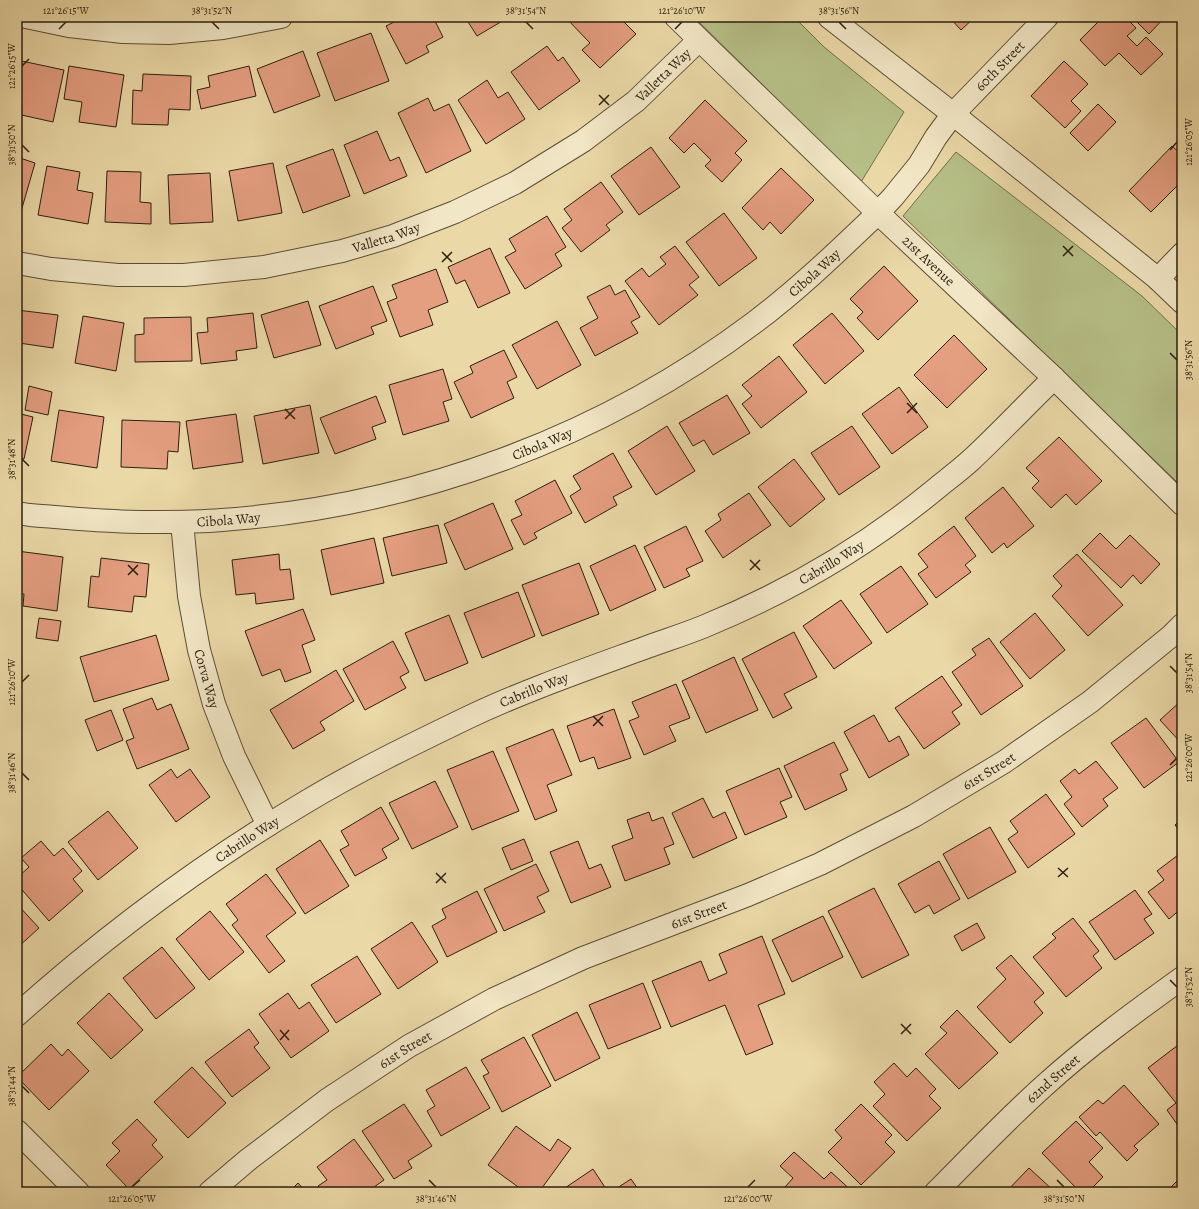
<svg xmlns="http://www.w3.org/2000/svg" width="1199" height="1209" viewBox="0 0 1199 1209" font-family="Alegreya,serif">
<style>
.green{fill:#b6bf87;stroke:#716f4c}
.building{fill:#e49e80;stroke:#2c1f10}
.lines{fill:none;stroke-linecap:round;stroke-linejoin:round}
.minor-casing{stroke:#5c4d36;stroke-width:24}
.minor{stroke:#f1e6c5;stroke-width:22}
.ticks{fill:none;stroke:#2c1f10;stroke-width:1.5}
.labels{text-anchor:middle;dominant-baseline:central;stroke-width:4;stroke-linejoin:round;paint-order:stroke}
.street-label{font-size:14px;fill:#2c1f10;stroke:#f1e6c5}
.neatline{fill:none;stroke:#2c1f10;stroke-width:1.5}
.ticks-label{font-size:10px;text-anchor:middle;fill:#2c1f10}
</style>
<rect width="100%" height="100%" fill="#ead8a6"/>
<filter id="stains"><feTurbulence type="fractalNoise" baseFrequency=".005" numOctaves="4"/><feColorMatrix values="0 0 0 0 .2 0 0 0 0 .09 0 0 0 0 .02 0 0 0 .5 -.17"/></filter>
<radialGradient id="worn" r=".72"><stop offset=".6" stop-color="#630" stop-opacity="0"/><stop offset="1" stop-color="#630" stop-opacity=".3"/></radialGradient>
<g class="green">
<polygon points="694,17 794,17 824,47 904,112 861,182"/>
<polygon points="956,152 1142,296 1182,335 1182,487 903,216"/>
</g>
<g class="building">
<polygon points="404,17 433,17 443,37 426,46 429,52 406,64 386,26"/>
<polygon points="465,17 503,17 504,20 477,36"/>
<polygon points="565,17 619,17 636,34 600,68 582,50 590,43"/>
<polygon points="949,17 975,17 961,30"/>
<polygon points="1103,17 1125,17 1136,28 1127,36 1137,46 1146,37 1163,54 1141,75 1119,53 1105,66 1080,40"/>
<polygon points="1132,17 1165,17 1149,34"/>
<polygon points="371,33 389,81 335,101 317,53"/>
<polygon points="547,46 558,61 563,57 580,81 539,110 511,72"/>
<polygon points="303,51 320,96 274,113 257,69"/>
<polygon points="17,60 64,70 53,122 17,114"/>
<polygon points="1064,61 1088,84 1071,101 1081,111 1065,128 1031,96"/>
<polygon points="69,66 124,75 116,127 79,122 82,102 64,99"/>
<polygon points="249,66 256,96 201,109 197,90 210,87 208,76"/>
<polygon points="143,74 191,76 190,110 169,109 168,125 132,124 133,90 142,91"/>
<polygon points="487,80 498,98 508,92 525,119 486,144 458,100"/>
<polygon points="428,98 434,111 449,104 471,151 426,173 398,113"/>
<polygon points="705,100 747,141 735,153 742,160 722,182 705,166 711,160 694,143 684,153 669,138"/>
<polygon points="1098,104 1116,122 1088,151 1070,133"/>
<polygon points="377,131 390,161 399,157 407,176 364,194 344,145"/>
<polygon points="1172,146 1182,155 1182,181 1151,212 1129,191"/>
<polygon points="651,147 680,187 639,215 611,176"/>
<polygon points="333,149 350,196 303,213 286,166"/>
<polygon points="17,157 35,163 20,215 17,214"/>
<polygon points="273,163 282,213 238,221 229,171"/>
<polygon points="47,166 80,172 77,190 93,193 88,224 38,215"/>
<polygon points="781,168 814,200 781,234 770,222 763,230 742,208"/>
<polygon points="107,171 141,172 140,202 151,203 151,224 105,222"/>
<polygon points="210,173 213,222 170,224 168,175"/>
<polygon points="601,182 623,212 606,225 610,230 581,252 562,228 572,220 564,209"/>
<polygon points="724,213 757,258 719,286 686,242"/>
<polygon points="547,216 566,247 555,254 562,266 525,289 505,257 516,251 509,239"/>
<polygon points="675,246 699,277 689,285 698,295 659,325 625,281 642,268 649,277 666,264 660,257"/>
<polygon points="490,248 510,293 478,308 465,280 456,284 448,267"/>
<polygon points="884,266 918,301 878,340 857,318 863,312 850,299"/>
<polygon points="436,269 448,302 428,310 433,325 400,337 387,302 397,298 392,285"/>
<polygon points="610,285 615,295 625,290 640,317 631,322 638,333 595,356 580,328 598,318 587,297"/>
<polygon points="373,286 387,321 371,327 374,334 336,349 319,306"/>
<polygon points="308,301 321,345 274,358 261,315"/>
<polygon points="17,310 58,315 53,348 19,343 17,358"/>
<polygon points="253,313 257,348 236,351 237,360 201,364 197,333 208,332 207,318"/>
<polygon points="832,313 864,351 825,384 793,345"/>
<polygon points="83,316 124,323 116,371 75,363"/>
<polygon points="191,317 192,361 135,362 135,335 144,334 144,318"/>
<polygon points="557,321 581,365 537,389 512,345"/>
<polygon points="954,335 987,369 947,408 914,375"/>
<polygon points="504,350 517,377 507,382 514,398 471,418 454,382 473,373 470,366"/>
<polygon points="779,356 807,392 761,428 742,404 752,396 742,385"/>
<polygon points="443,369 452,399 443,402 449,421 403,435 389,385"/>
<polygon points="29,386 52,392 48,415 25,410"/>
<polygon points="899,387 928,427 892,454 862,414"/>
<polygon points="727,395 750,433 713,455 704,440 693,446 679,423"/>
<polygon points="376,396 386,422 372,427 376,439 335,454 320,418"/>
<polygon points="310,405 319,453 263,464 254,416"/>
<polygon points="59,410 104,417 97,468 51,461"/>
<polygon points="17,413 33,417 24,459 17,458"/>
<polygon points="236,414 243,462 193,469 186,421"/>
<polygon points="122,420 180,422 178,452 168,451 167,469 121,467"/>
<polygon points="667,426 695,471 656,495 628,451"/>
<polygon points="852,426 880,467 839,495 811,453"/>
<polygon points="1059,437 1102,481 1076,505 1066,494 1051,508 1032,488 1039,481 1026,468"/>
<polygon points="613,453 632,487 613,497 617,505 585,523 570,496 581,489 573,476"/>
<polygon points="794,459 825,499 790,527 758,487"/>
<polygon points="555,480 572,513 534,533 537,538 524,545 511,520 522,515 515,501"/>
<polygon points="1003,487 1034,526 1007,548 1004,543 992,553 965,518"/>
<polygon points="749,493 771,525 723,558 705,531 721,520 718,514"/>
<polygon points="493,503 513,549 465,570 444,524"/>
<polygon points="438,525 447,563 392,576 383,538"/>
<polygon points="686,526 703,561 686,569 690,576 664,588 644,547"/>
<polygon points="954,526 976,556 965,565 971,572 936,598 918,574 928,567 918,554"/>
<polygon points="1100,533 1116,549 1130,535 1160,564 1141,584 1133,575 1121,588 1082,551"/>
<polygon points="374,538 384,583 331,595 321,550"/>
<polygon points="635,545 656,590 610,611 590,566"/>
<polygon points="17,551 63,557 57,611 23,606 24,594 17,594"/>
<polygon points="279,554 280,570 290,569 294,599 256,604 255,593 236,595 232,560"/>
<polygon points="1077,554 1123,605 1088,636 1052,596 1062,586 1053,576"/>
<polygon points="101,558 149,564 146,597 134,596 132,612 88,607 91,576 99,577"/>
<polygon points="579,563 599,614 542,636 522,585"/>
<polygon points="901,566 928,604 887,633 860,594"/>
<polygon points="518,592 535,636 482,658 464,613"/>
<polygon points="841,600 872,643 834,669 803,626"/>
<polygon points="303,609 315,640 302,645 311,672 285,682 280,669 262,676 245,631"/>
<polygon points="1035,613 1065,650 1030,679 1000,642"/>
<polygon points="449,615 468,663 425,681 405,633"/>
<polygon points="39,618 61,621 58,641 36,638"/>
<polygon points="794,632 817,677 784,694 792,708 773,718 742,659"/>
<polygon points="156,635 169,680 94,702 80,657"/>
<polygon points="989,638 1023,686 981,715 952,672 976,655 972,649"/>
<polygon points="393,641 409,672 400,677 406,688 365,710 343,669"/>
<polygon points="734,657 758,710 706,733 682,681"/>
<polygon points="336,670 354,701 320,722 325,730 293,749 270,710"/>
<polygon points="942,676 962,705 952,712 960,724 924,749 895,708"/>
<polygon points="676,684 690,718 669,726 676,741 644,755 629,721 639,717 632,702"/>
<polygon points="152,698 157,710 171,704 189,749 137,769 126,741 134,738 123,709"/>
<polygon points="1182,700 1182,744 1160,720"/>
<polygon points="614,709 631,758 598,769 594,757 580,762 567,726"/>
<polygon points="111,710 123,740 97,751 85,720"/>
<polygon points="874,715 889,742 899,736 909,755 869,778 844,732"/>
<polygon points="1146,718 1179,762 1144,788 1111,743"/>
<polygon points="553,729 572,775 547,785 557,811 535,820 506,748"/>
<polygon points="834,742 848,770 840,774 847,790 805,810 784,766"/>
<polygon points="493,751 519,811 472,830 447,770"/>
<polygon points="1096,761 1118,788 1103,799 1108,806 1082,827 1064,804 1072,797 1060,781 1075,769 1079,774"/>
<polygon points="779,768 792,797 780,802 787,817 745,835 726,791"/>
<polygon points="171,769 177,778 190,769 210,797 176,822 149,785"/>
<polygon points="435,781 458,827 412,849 389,803"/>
<polygon points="1046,794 1075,834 1028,868 1008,839 1018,832 1010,821"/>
<polygon points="703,798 713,818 725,812 737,838 693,858 672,813"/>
<polygon points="381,807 399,839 382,849 387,858 355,876 340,850 349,845 341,831"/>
<polygon points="108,811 138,848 98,880 68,842"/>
<polygon points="649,812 652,821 663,817 674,844 664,848 670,864 625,881 612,846 633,838 627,820"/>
<polygon points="1182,819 1182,827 1179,830 1175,825"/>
<polygon points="990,827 1016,872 968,899 943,854"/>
<polygon points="524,839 533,861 511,870 502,848"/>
<polygon points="320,840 349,886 305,914 276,869"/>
<polygon points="41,841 54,856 63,848 82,871 73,879 83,891 49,921 17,884 17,878 29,867 21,858"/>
<polygon points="578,841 589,869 601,864 611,887 571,903 550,852"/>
<polygon points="1182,852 1182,908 1169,919 1148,892 1164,880 1157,871"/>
<polygon points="939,861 960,899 934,914 929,905 915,913 898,884"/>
<polygon points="536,864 549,891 537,897 545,912 504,931 484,889"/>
<polygon points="266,874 296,913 266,936 285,961 269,973 232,925 238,920 226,904"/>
<polygon points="874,888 909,955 862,978 828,911"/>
<polygon points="1135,890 1152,914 1144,919 1154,933 1115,960 1089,922"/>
<polygon points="477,891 497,932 447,957 432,926 446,918 442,909"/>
<polygon points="17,904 39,928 17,948"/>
<polygon points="210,911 244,952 209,980 176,939"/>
<polygon points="823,916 843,957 792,982 772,940"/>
<polygon points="1073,918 1099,951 1093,956 1102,968 1066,997 1033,957 1056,938 1052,934"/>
<polygon points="412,922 438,962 398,989 371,949"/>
<polygon points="977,923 985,938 962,951 954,936"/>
<polygon points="762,936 785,994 758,1005 773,1044 746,1055 725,1005 671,1027 652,981 701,961 709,981 727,973 719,954"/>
<polygon points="162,947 195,988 156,1019 123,978"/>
<polygon points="1011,955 1044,993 1034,1002 1043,1013 1010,1043 977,1007 1006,979 996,968"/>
<polygon points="357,956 381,994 336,1023 311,985"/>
<polygon points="643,983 661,1028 608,1049 589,1005"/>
<polygon points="109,993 143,1030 111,1059 77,1023"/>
<polygon points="288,993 299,1009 309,1002 329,1031 291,1058 259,1014"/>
<polygon points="957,1010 998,1053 959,1089 925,1054 947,1033 940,1027"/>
<polygon points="577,1012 600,1058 555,1081 532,1035"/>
<polygon points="249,1029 259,1043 254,1047 270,1068 232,1097 205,1062"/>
<polygon points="524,1037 551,1086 502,1112 483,1076 489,1073 481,1060"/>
<polygon points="1182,1042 1182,1124 1179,1127 1167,1110 1176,1103 1148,1068"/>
<polygon points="51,1044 62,1056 68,1049 89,1071 49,1110 17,1077"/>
<polygon points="894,1063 907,1077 916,1068 936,1089 929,1096 941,1108 907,1141 873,1106 885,1094 874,1082"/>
<polygon points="192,1067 226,1103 188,1138 154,1102"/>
<polygon points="466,1067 490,1108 441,1136 427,1111 435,1106 426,1090"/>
<polygon points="1124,1085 1159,1124 1134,1146 1138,1150 1127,1161 1100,1132 1096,1136 1079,1117 1098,1100 1103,1104"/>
<polygon points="404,1104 432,1146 408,1161 412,1168 394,1179 362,1131"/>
<polygon points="861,1104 892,1135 885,1142 895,1152 861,1185 828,1152 842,1138 835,1130"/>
<polygon points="137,1119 157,1140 152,1145 163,1157 129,1189 106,1165 120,1151 112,1143"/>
<polygon points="1076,1121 1103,1148 1089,1162 1103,1177 1088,1192 1080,1192 1042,1153"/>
<polygon points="516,1126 550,1151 558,1139 571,1148 539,1192 525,1192 488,1165"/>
<polygon points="354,1139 384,1180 367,1192 323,1192 318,1186 327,1180 317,1167"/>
<polygon points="794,1152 824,1179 831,1172 853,1192 791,1192 785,1187 793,1178 780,1166"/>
<polygon points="1029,1168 1055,1192 1006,1192"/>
<polygon points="593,1169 608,1192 559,1192"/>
<polygon points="1182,1176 1182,1192 1166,1192"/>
<polygon points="631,1179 640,1192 611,1192"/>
<polygon points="298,1183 306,1192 289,1192"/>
</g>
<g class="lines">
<g class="minor-casing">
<g id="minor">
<polyline points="26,17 69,26 123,32 169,33 223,28 281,17"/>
<path id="s1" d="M676 17 878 213 1054 378 1182 504"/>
<polyline points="829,17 953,114 1158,279 1182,302"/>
<path id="s2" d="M17 263 51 269 118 275H184L264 267 342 251 393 236 455 212 515 183 583 141 636 101 699 40"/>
<polyline points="1158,279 1182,254"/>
<path id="s3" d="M17 513 30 515C58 517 86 520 114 521 127 522 139 522 152 522 175 522 199 522 222 520 415 506 601 438 755 322 799 289 838 251 878 213L893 197 919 165 936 137 953 114 1047 17"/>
<path id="s4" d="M182 522 189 596 199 650 214 704 234 756 268 825"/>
<path id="s5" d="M17 1015C106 935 202 864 304 803 357 771 413 744 469 717 526 690 587 669 647 647 666 640 686 634 705 626 788 592 868 545 937 488 948 479 960 470 971 460 999 434 1026 405 1054 378"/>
<polyline points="17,1131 78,1192"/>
<path id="s6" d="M210 1192 249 1159 327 1100 409 1046 494 999 583 958 748 895 820 864 914 816 1004 762 1090 702 1171 636 1182 625"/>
<path id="s7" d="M936 1192C972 1156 1007 1119 1045 1085 1088 1046 1135 1012 1182 978"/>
</g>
</g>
<use href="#minor" class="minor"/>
</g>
<path class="ticks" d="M212 22 219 29M526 22 533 29M839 22 846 29M59 29 66 22M675 29 682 22M22 66 29 59M599 95 609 105M599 105 609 95M22 145 29 152M1170 150 1177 142M1063 246 1073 256M442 252 452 262M1063 256 1073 246M442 262 452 252M1170 353 1177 360M907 403 917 413M285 409 295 419M907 413 917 403M285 419 295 409M22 459 29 466M750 560 760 570M128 565 138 575M750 570 760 560M128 575 138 565M1170 666 1177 673M22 682 29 675M593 716 603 726M593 726 603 716M1170 765 1177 758M22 773 29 780M1058 868 1068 877M436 873 446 883M1058 877 1068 868M436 883 446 873M1170 980 1177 987M901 1024 911 1034M280 1030 289 1040M901 1034 911 1024M280 1040 289 1030M22 1086 29 1093M429 1180 436 1187M1057 1180 1064 1187M132 1187 140 1180M748 1187 755 1180"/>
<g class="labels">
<g class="street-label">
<text stroke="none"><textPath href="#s3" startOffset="1138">60th Street</textPath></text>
<text stroke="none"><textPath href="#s2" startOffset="698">Valletta Way</textPath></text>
<text stroke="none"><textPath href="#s2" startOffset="374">Valletta Way</textPath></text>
<text stroke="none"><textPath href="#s1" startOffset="351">21st Avenue</textPath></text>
<text stroke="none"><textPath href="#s3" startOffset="859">Cibola Way</textPath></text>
<text stroke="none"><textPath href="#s3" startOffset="536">Cibola Way</textPath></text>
<text stroke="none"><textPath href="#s3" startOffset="212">Cibola Way</textPath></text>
<text stroke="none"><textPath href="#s5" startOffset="938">Cabrillo Way</textPath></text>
<text stroke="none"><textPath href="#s4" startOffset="159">Corva Way</textPath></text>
<text stroke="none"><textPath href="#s5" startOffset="614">Cabrillo Way</textPath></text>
<text stroke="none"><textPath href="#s6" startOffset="890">61st Street</textPath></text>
<text stroke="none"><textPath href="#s5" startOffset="290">Cabrillo Way</textPath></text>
<text stroke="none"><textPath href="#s6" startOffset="566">61st Street</textPath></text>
<text stroke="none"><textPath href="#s6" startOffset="242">61st Street</textPath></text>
<text stroke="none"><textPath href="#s7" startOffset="163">62nd Street</textPath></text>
</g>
</g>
<rect width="1199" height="1209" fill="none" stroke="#ead8a6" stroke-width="44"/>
<rect x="22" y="22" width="1155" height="1165" class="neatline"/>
<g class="ticks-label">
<text x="66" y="14">121°26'15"W</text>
<text x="212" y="14">38°31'52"N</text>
<text x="526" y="14">38°31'54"N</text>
<text x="682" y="14">121°26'10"W</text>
<text x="839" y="14">38°31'56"N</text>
<text transform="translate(11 66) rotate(-90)" y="4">121°26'15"W</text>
<text transform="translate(1188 142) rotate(-90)" y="4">121°26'05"W</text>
<text transform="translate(11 145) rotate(-90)" y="4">38°31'50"N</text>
<text transform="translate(1188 360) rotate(-90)" y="4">38°31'56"N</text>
<text transform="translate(11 459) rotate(-90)" y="4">38°31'48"N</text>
<text transform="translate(1188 673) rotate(-90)" y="4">38°31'54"N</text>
<text transform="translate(11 682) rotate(-90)" y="4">121°26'10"W</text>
<text transform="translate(1188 758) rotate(-90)" y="4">121°26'00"W</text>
<text transform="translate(11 773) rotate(-90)" y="4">38°31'46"N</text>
<text transform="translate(1188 987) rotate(-90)" y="4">38°31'52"N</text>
<text transform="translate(11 1086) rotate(-90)" y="4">38°31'44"N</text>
<text x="132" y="1202">121°26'05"W</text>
<text x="436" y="1202">38°31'46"N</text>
<text x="748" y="1202">121°26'00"W</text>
<text x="1064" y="1202">38°31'50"N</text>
</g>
<rect width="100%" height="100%" filter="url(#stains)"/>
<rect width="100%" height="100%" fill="url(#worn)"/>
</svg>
